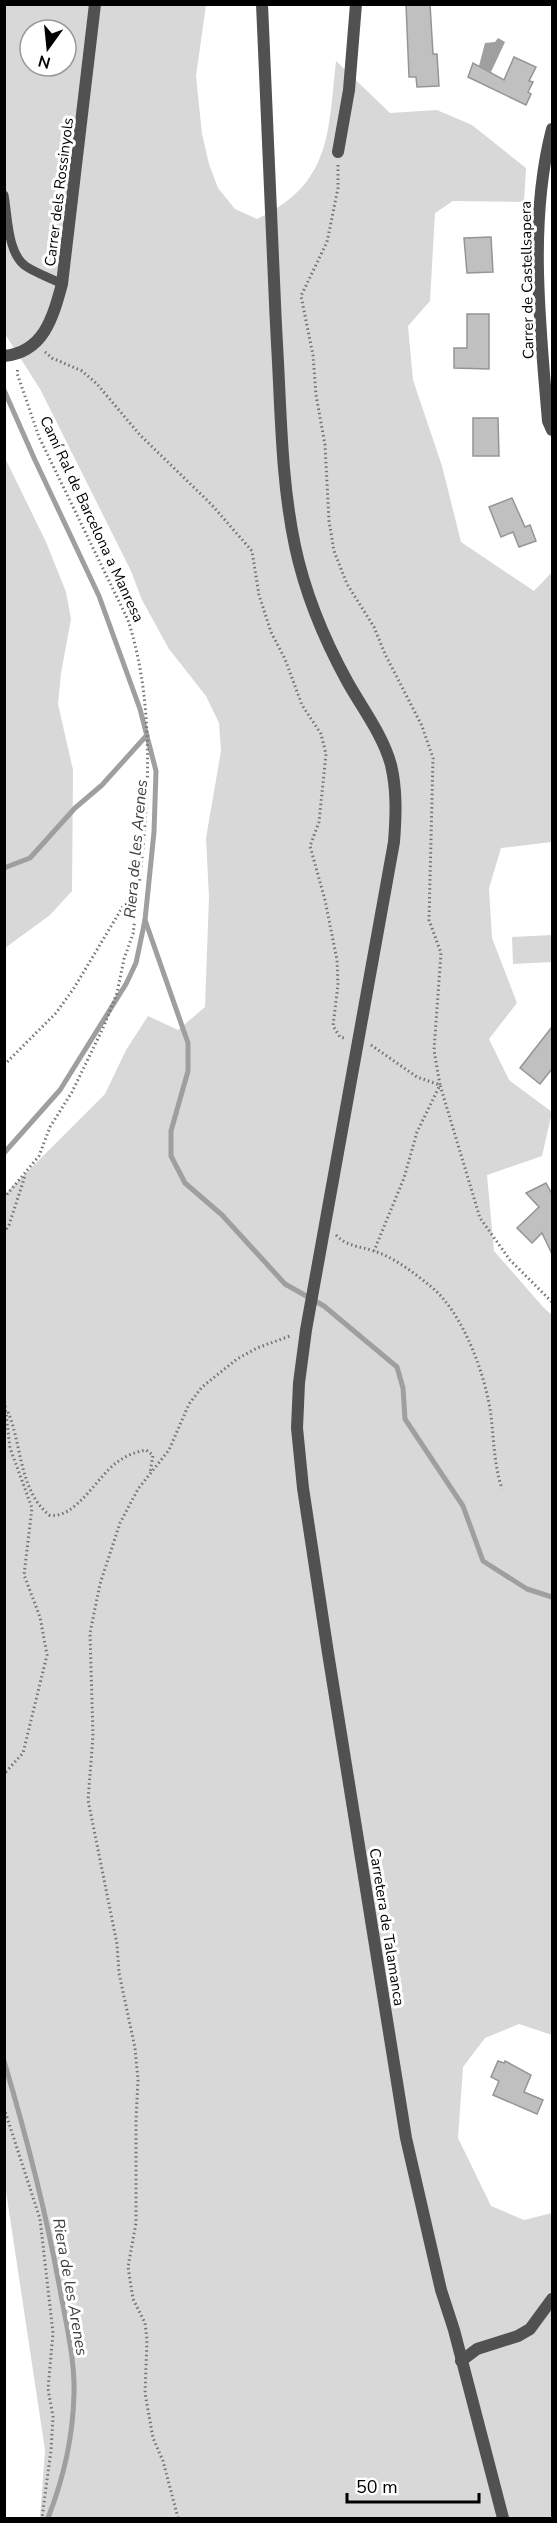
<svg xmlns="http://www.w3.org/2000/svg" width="557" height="2523" viewBox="0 0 557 2523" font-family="'Nunito Sans',sans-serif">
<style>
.green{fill:#d8d8d8;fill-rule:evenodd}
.water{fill:#9f9f9f}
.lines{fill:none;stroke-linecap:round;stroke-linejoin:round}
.stream{stroke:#9f9f9f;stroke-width:5}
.building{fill:#c0c0c0;stroke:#959595;stroke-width:1.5}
.path{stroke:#737373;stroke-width:3;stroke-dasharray:1.5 3;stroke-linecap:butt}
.service{stroke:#515151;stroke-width:9}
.minor{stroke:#515151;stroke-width:12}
.tertiary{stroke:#515151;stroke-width:12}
.labels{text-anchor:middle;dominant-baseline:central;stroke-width:6;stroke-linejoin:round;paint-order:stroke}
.street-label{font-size:15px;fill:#000;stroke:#fff}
.water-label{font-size:16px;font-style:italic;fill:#404040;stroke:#fff}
</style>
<rect width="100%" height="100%" fill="#fff"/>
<g class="green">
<path d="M5 5H206L196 76 202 134 209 164 218 188 235 209 257 219C332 184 328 132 336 61L390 113 437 110 472 125 526 168 524 202 453 201 435 213 430 301 408 326 413 380 442 466 461 542 534 591 552 572V842L501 848 489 888 492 938 517 1003 489 1039 509 1080 552 1112 542 1156 487 1175 494 1251 544 1308 552 1315V2035L519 2024 485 2038 463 2067 458 2138 491 2206 524 2220 552 2213V2518H40L45 2450 4 2178 5 1194 105 1094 126 1050 148 1016 178 1030 205 1007 209 897 206 838 221 751 219 723 206 696 169 649 142 600 131 571 40 389 5 334ZM30 30H66V66H30Z"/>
<polygon points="5,458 46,542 66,592 71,619 61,673 58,704 73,770 72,891 50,915 5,948"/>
<polygon points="552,935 552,962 513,964 512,937"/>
</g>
<polygon class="water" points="498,38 505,42 491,72 479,66 485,43 495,42"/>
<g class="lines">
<g class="stream">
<polyline points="4,390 34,458 99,596 140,709 156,771 154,832 145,920 136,963 126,984 60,1090 4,1153"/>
<polyline points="4,868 30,858 75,808 102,785 147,735"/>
<polyline points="145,920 188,1043 188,1071 171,1131 171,1156 185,1183 222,1215 285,1284 324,1306 397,1367 403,1388 405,1419 463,1506 483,1561 527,1589 552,1597"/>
<path d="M4 2061C27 2138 47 2216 61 2295 67 2327 75 2362 74 2394 73 2436 63 2480 48 2518"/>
</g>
</g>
<g class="building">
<polygon points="406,4 430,4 433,54 437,54 439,86 417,87 416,77 409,77"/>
<polygon points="514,57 536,67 529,81 533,82 528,92 531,94 526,105 468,77 473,63 504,80"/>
<polygon points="491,237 493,272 467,273 464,238"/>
<polygon points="467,314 489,314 489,369 454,368 454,348 467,348"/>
<polygon points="473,418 498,418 499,456 473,456"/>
<polygon points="512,498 525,527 530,525 536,541 519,547 513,532 501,537 489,507"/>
<polygon points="552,1027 552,1069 540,1084 520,1068"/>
<polygon points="546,1183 552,1194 552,1254 542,1233 532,1243 517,1228 539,1207 526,1193"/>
<polygon points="498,2061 504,2063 505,2061 531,2075 524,2092 543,2100 537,2114 493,2095 499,2081 491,2077"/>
</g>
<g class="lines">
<g class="path">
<polyline points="338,165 338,188 327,242 301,296 313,355 316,395 325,445 329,521 334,551 347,584 374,627 385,654 422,726 433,758 429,920 441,953 434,1050 440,1085 417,1132 404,1178 374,1251"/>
<polyline points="45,352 52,358 82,371 97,384 140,435 211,504 252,551 259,595 271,632 285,659 302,705 321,734 326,754 319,822 310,846 325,900 337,960 338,985 333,1026 340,1037 344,1038"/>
<polyline points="371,1045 417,1077 440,1085 480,1218 510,1260 552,1302"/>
<polyline points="4,1065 56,1013 74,988 137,883"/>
<path d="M4 1198 39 1156 50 1127 72 1092 104 1026 117 993 124 959 133 934C146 832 160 719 128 620L39 437 17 373 18 367"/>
<polyline points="4,1233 9,1225 25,1176"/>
<path d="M336 1235C348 1247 359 1246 374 1251 393 1257 413 1272 429 1285 462 1310 486 1375 491 1416 494 1441 494 1464 502 1489"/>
<polyline points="4,1397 10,1448 32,1508 24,1575 40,1617 47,1655 23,1753 4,1774"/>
<path d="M8 1412C22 1445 19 1490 49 1515 75 1520 97 1477 116 1463 125 1456 135 1452 146 1450L153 1455 150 1473"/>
<polyline points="4,2108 40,2219 53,2333 48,2389 53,2417 51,2450 42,2518"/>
<polyline points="178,2518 163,2461 153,2438 145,2393 147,2340 145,2323 133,2299 128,2267 136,2223 136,2120 138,2080 135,2048 119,1973 117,1944 88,1800 93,1736 90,1633 100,1584 120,1523 138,1489 169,1450 189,1404 202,1387 237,1359 257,1348 290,1336"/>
</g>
<path class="service" d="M4 195C8 216 7 255 27 267 38 274 51 278 62 284"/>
<g class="minor">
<path d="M552 129C528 221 540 326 548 421L552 430"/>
<polyline points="338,152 349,90 356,4"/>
<path d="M4 356C44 352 53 317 62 284L95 4"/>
<polyline points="461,2361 477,2349 518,2336 530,2329 552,2299"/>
</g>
<path class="tertiary" d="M262 4C267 118 271 231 277 344 281 411 281 480 295 546 305 593 324 639 347 681 362 708 383 735 391 765 397 790 396 816 394 842L306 1330 299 1383 297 1428 303 1488 328 1653 406 2138 441 2290 454 2330 503 2518"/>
</g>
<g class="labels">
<g class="street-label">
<text transform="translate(59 192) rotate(-83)">Carrer dels Rossinyols</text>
<text transform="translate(527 280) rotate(-91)">Carrer de Castellsapera</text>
<text transform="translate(92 519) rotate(65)">Camí Ral de Barcelona a Manresa</text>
<text transform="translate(387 1927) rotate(81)">Carretera de Talamanca</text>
</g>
<g class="water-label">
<text transform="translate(136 849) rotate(-85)">Riera de les Arenes</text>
<text transform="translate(70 2287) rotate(80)">Riera de les Arenes</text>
</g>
</g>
<rect width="557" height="2523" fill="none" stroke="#000000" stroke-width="12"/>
<g transform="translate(48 48) rotate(195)"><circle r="28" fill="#ffffff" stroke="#999999" stroke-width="1.5"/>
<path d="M0-4.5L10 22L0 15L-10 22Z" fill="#000000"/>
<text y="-9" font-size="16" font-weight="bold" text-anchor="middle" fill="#000000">N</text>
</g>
<path d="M347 2493v9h132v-9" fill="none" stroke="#000000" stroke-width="3"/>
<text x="356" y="2493" font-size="18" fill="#000000" stroke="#ffffff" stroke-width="4.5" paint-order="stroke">50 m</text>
</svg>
